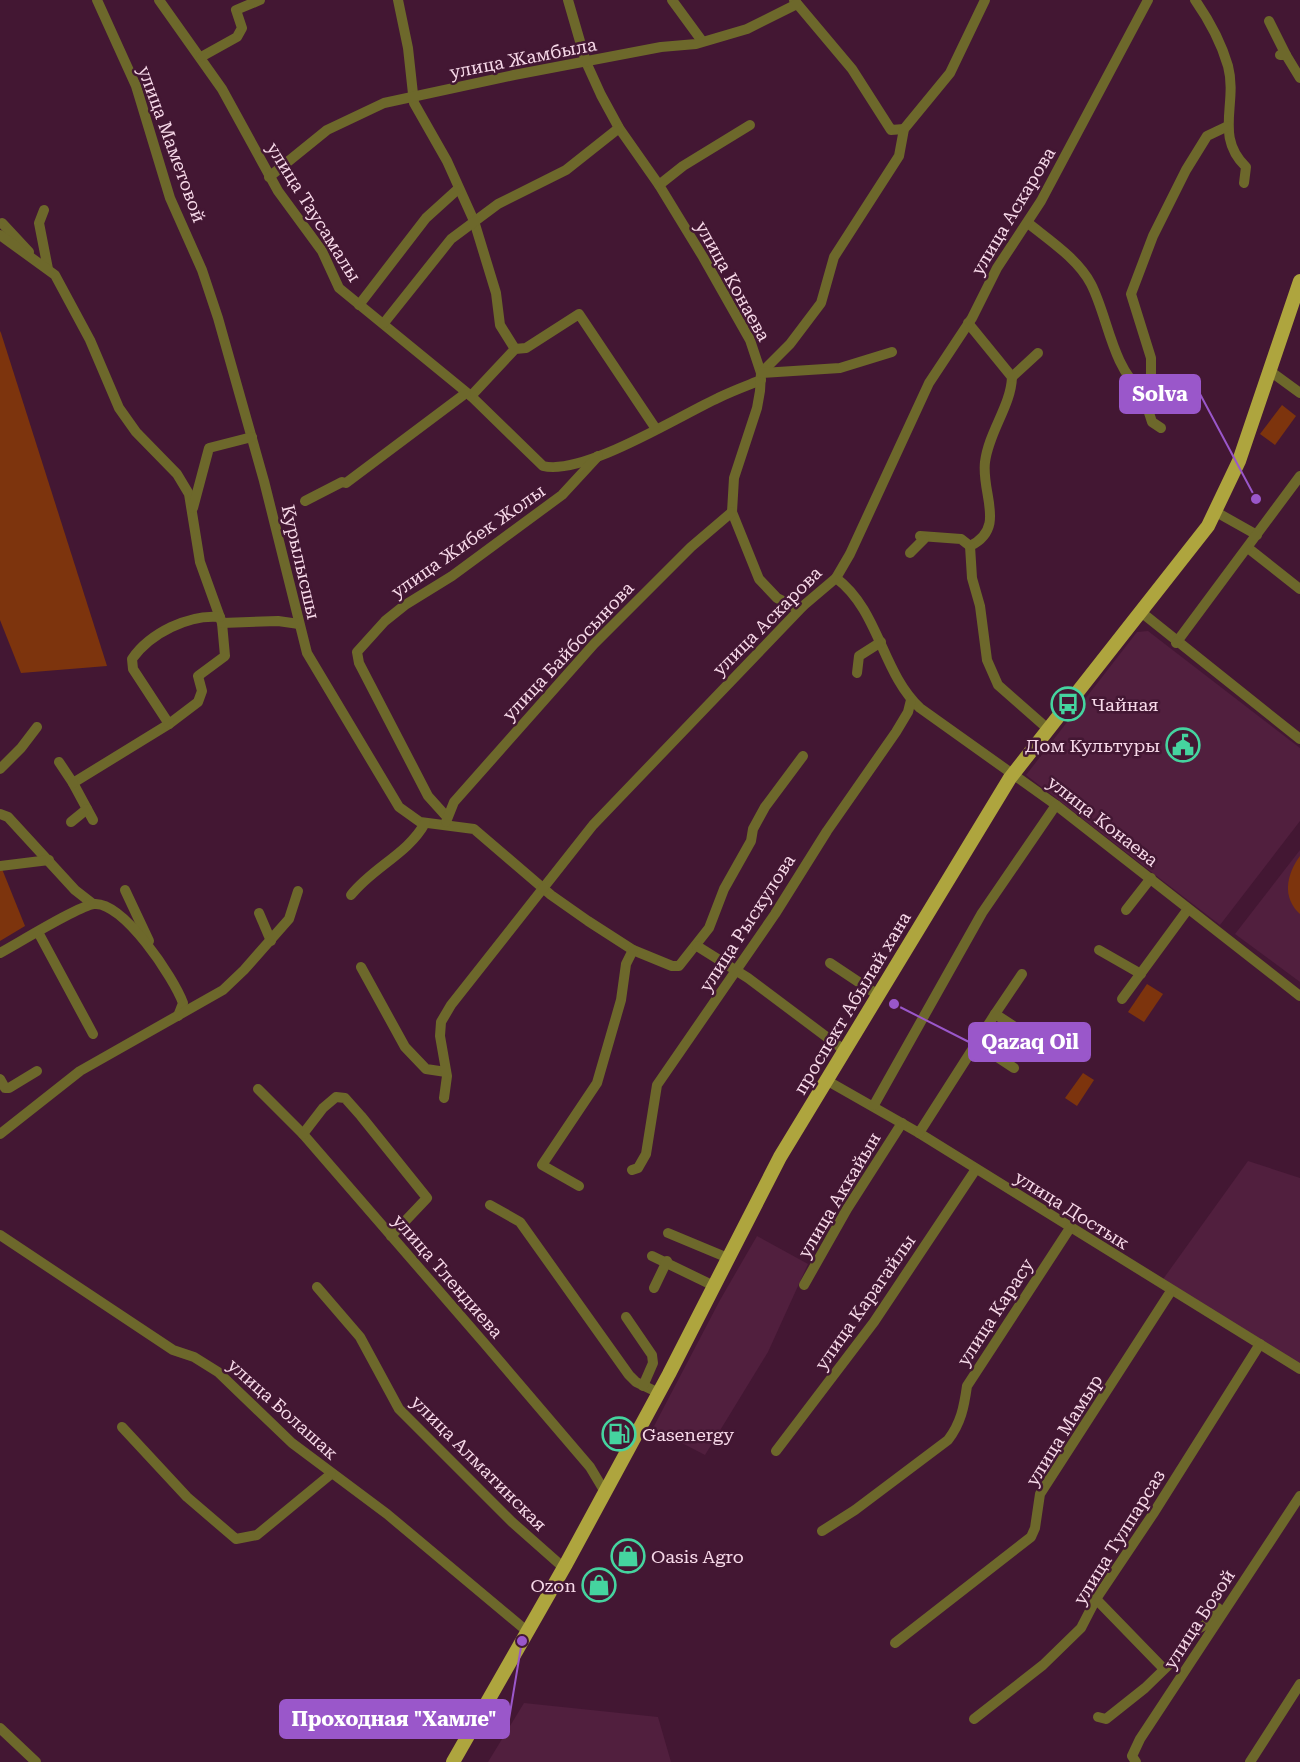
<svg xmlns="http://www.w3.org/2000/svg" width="1300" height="1762" viewBox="0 0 1300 1762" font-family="'Roboto Serif',serif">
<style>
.built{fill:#511f3e}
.green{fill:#7d340d}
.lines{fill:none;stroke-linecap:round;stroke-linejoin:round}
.minor{stroke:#6d682b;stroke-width:10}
.major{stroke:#aea53e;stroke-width:14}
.labels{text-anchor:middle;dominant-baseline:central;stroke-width:5;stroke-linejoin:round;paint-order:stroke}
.street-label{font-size:18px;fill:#f7d9e9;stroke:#431733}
.poi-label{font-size:18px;fill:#f7d9e9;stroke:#431733;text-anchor:start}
.leader{fill:none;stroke:#9a57ca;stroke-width:2}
.callout-dot{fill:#9a57ca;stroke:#431733;stroke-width:2}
.callout{fill:#9a57ca;stroke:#9a57ca;stroke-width:2}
.callout-label{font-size:20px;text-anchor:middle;font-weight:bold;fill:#fff}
</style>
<rect width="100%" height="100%" fill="#431733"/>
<g class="built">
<polygon points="1148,631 1300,748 1300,821 1220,925 1026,775 1137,632"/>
<polygon points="1300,850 1300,982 1235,934"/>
<polygon points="1248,1161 1300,1178 1300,1365 1161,1282"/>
<polygon points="757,1236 808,1264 768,1352 705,1455 653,1428 720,1300"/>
<polygon points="524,1703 658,1717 671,1762 488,1762"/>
</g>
<g class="green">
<polygon points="0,331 1,333 107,666 21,673 0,620"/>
<polygon points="1282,405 1296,416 1275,445 1260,434"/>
<path d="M1300 856V914C1282 898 1286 875 1300 856Z"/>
<polygon points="0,864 25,926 0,941"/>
<polygon points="1147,984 1163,994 1144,1022 1128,1012"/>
<polygon points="1083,1073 1094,1080 1077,1106 1065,1098"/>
</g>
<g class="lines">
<g class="minor">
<polyline points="97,0 136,86 170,198 202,270 218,318 264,481 307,653 399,807 420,822 474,829 551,895 588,921 633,950 672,966 679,966 709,928 724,889 751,841 753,829 765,807 803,756"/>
<path d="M159 0 222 89 278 191 322 251 339 288 471 396 543 466C583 476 679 416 718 398 732 391 746 386 761 380"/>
<polyline points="398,0 408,48 414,103 447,161 474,221 496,293 500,325 515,349"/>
<polyline points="568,0 586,62 601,95 619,128 659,185 703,257 750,340 761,373 760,391 757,408 734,478 732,512 759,579 777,598 795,607 803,606"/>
<polyline points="672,0 702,41"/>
<polyline points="794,0 852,69 891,130 904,129"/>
<path d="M1195 0C1209 20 1221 42 1228 66 1238 104 1214 136 1246 167L1244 183"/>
<polyline points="1269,21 1286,55"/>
<polyline points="1280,55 1286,55 1300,78"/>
<polyline points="201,57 237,37 242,28 236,10 260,0"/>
<polyline points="269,177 327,130 384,103 514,75 661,47 696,44 747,29 797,4"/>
<polyline points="659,185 683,166 750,125"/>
<polyline points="44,210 39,223 48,269"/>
<polyline points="2,223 29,252"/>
<path d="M1028 223C1049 240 1078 259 1091 284 1108 317 1112 367 1142 391"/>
<polyline points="0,235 55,275 90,340 119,408 136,432 177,474 189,494 200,562 222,623 225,656 198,676 202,691 198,702 169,724 73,783 93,820"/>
<polyline points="359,305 426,218 458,189"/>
<polyline points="384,323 451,239 498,204 566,170 619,128"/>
<path d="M968 323 1012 377C1011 406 989 431 985 462 981 494 1007 528 970 546L972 578 980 606 987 660 998 685 1048 729"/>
<polyline points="1270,371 1300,393"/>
<polyline points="761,373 790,344 821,303 834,257 899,156 904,129 950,73 985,0"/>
<polyline points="761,373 840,368 892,352"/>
<polyline points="1012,377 1038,353"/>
<polyline points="1142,391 1151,375 1151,358 1131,294 1153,236 1186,170 1207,136 1228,126"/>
<polyline points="1142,391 1152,422 1161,428"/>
<polyline points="471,396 515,349 526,348 579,314 656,429"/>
<polyline points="305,501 342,482 346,483 466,393"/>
<polyline points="193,508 209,448 252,437"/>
<polyline points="1216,512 1257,535"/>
<polyline points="920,536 961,539 970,546"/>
<polyline points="1248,548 1300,589"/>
<polyline points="910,553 924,539"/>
<path d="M836 578C879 610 882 673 920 708L1056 805 1300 996"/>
<polyline points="1141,612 1300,739"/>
<polyline points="222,623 278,621 299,624"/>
<polyline points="1176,643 1300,476"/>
<polyline points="857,673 859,656 881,642"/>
<path d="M169 724 133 669 132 659C150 633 189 614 220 617"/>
<polyline points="59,762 73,783"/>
<polyline points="0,769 21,748 37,727"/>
<polyline points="0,814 8,817 75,890 93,904"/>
<polyline points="446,816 428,796 359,663 357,652 385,621 405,605 452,576 562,495 598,456"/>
<polyline points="71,822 87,809"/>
<polyline points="446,822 454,802 594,644 691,547 732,512"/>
<polyline points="0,866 49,860"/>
<polyline points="125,890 149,941"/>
<path d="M351 895C373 867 408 854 425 823"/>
<polyline points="1126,910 1151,878"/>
<polyline points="259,913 271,941"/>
<polyline points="38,932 93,1034"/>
<polyline points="697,946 748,978 844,1050"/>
<polyline points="1099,950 1141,974"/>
<path d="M0 953C17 944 78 906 94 904 123 901 174 978 183 1003L178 1016"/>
<polyline points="830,963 878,995"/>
<polyline points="361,967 405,1047 426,1069 446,1072"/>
<polyline points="1122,999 1188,909"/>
<polyline points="995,1014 1022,974"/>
<polyline points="976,1043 1014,1068"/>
<polyline points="0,1079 5,1088 9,1088 37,1071"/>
<polyline points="826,1080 919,1133 1300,1369"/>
<polyline points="258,1089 303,1134 485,1344 590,1467 605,1492"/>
<polyline points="444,1098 447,1076 440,1036 441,1022 451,1005 593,825 803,606 836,578 850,554 929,383 972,318 997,268 1041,201 1148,0"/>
<polyline points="874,1105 982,913 1056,805"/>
<polyline points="919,1133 995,1014 1046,1047"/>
<polyline points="0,1134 80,1071 223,990 244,970 289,919 298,891"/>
<polyline points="303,1134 323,1108 336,1097 345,1098 361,1116 427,1198 391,1236"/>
<polyline points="632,1170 638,1168 646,1154 657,1085 775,914 827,831 896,732 908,712 911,700"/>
<polyline points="579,1186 542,1165 597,1083 621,1000 626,964 633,950"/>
<polyline points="490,1205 520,1222 629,1375 636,1382 659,1393"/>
<polyline points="668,1233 728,1258"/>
<polyline points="0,1235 173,1350 194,1357 218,1372 292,1443 387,1514 528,1632"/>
<polyline points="652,1256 714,1286"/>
<polyline points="804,1285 847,1209 902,1123"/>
<polyline points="317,1287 360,1337 399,1409 512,1522 564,1568"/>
<polyline points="654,1288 667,1261"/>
<polyline points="626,1317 652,1355 653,1363 643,1386"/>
<polyline points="122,1427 187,1497 236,1539 257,1535 331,1474"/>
<polyline points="776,1451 874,1322 976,1169"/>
<path d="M822 1531 855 1510 948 1440C961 1423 964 1407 967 1386L1070 1228"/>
<polyline points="1096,1599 1163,1668"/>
<polyline points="895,1643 1031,1537 1035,1528 1040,1494 1171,1291"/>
<polyline points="1098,1717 1106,1719 1145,1688 1178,1656 1191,1633 1205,1625 1218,1608"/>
<polyline points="974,1719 1043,1665 1081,1628 1096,1599 1153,1514 1260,1344"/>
<polyline points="0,1728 36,1762"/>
<polyline points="1136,1762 1132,1756 1140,1739 1300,1496"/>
<polyline points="1250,1762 1300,1684"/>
</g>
<polyline class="major" points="453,1762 566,1564 669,1374 780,1157 1010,778 1208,526 1239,461 1300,281"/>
</g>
<defs>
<g id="bus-ring" transform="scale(1.725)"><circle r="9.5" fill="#431733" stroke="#45d49f" stroke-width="1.5"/><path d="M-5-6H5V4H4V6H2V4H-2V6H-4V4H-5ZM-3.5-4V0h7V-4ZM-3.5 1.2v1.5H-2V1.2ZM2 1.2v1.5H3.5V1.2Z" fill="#45d49f"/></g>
<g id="civic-ring" transform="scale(1.725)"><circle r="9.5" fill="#431733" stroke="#45d49f" stroke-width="1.5"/><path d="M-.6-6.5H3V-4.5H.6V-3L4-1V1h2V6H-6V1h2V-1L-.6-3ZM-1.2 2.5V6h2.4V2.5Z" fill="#45d49f"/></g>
<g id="fuel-ring" transform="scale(1.725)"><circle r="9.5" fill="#431733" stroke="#45d49f" stroke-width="1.5"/><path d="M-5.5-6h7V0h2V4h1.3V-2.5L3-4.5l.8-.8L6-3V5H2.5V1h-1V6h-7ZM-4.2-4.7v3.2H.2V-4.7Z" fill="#45d49f"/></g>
<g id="shop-ring" transform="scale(1.725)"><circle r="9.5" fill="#431733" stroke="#45d49f" stroke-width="1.5"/><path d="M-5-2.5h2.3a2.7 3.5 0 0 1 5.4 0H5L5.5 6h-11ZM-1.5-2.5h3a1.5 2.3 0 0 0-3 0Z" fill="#45d49f"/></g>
</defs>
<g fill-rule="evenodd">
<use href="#bus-ring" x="1068" y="704"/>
<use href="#civic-ring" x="1183" y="745"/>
<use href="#fuel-ring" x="619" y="1434"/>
<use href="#shop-ring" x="628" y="1556"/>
<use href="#shop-ring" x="599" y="1585"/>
</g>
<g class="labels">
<g class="street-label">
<text transform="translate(523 58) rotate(-11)">улица Жамбыла</text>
<text transform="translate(172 144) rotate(70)">улица Маметовой</text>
<text transform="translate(1013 211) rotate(-59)">улица Аскарова</text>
<text transform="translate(314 212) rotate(58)">улица Таусамалы</text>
<text transform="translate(733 281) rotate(61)">улица Конаева</text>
<text transform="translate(468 541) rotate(-35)">улица Жибек Жолы</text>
<text transform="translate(301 562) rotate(77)">Курылысшы</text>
<text transform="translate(767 621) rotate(-45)">улица Аскарова</text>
<text transform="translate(568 651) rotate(-47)">улица Байбосынова</text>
<text transform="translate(1103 821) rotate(38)">улица Конаева</text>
<text transform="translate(747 923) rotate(-57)">улица Рыскулова</text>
<text transform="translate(852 1003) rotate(-59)">проспект Абылай хана</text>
<text transform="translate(839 1195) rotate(-59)">улица Аккайын</text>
<text transform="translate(1072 1210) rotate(32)">улица Достык</text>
<text transform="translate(448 1276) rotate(49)">улица Тлендиева</text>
<text transform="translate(865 1302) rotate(-55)">улица Карагайлы</text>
<text transform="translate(995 1312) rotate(-57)">улица Карасу</text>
<text transform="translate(283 1409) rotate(42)">улица Болашак</text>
<text transform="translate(1064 1430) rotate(-58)">улица Мамыр</text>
<text transform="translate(479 1463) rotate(45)">улица Алматинская</text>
<text transform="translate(1119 1537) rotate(-58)">улица Тулпарсаз</text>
<text transform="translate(1199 1619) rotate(-57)">улица Бозой</text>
</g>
<g class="poi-label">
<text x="1091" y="704">Чайная</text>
<text x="1160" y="745" text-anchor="end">Дом Культуры</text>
<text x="642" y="1434">Gasenergy</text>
<text x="651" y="1556">Oasis Agro</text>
<text x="576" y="1585" text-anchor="end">Ozon</text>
</g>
</g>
<path class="leader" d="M1256 499L1200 394M894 1004L969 1042M522 1641L509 1719"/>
<g class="callout-dot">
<circle cx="1256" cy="499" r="6"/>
<circle cx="894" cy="1004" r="6"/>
<circle cx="522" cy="1641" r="6"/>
</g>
<g class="callout">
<rect x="1120" y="375" width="80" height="38" rx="6"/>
<rect x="969" y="1023" width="121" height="38" rx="6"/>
<rect x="280" y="1700" width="229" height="38" rx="6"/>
</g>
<g class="callout-label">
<text x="1160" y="401">Solva</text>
<text x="1030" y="1049">Qazaq Oil</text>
<text x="394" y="1726">Проходная "Хамле"</text>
</g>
</svg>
